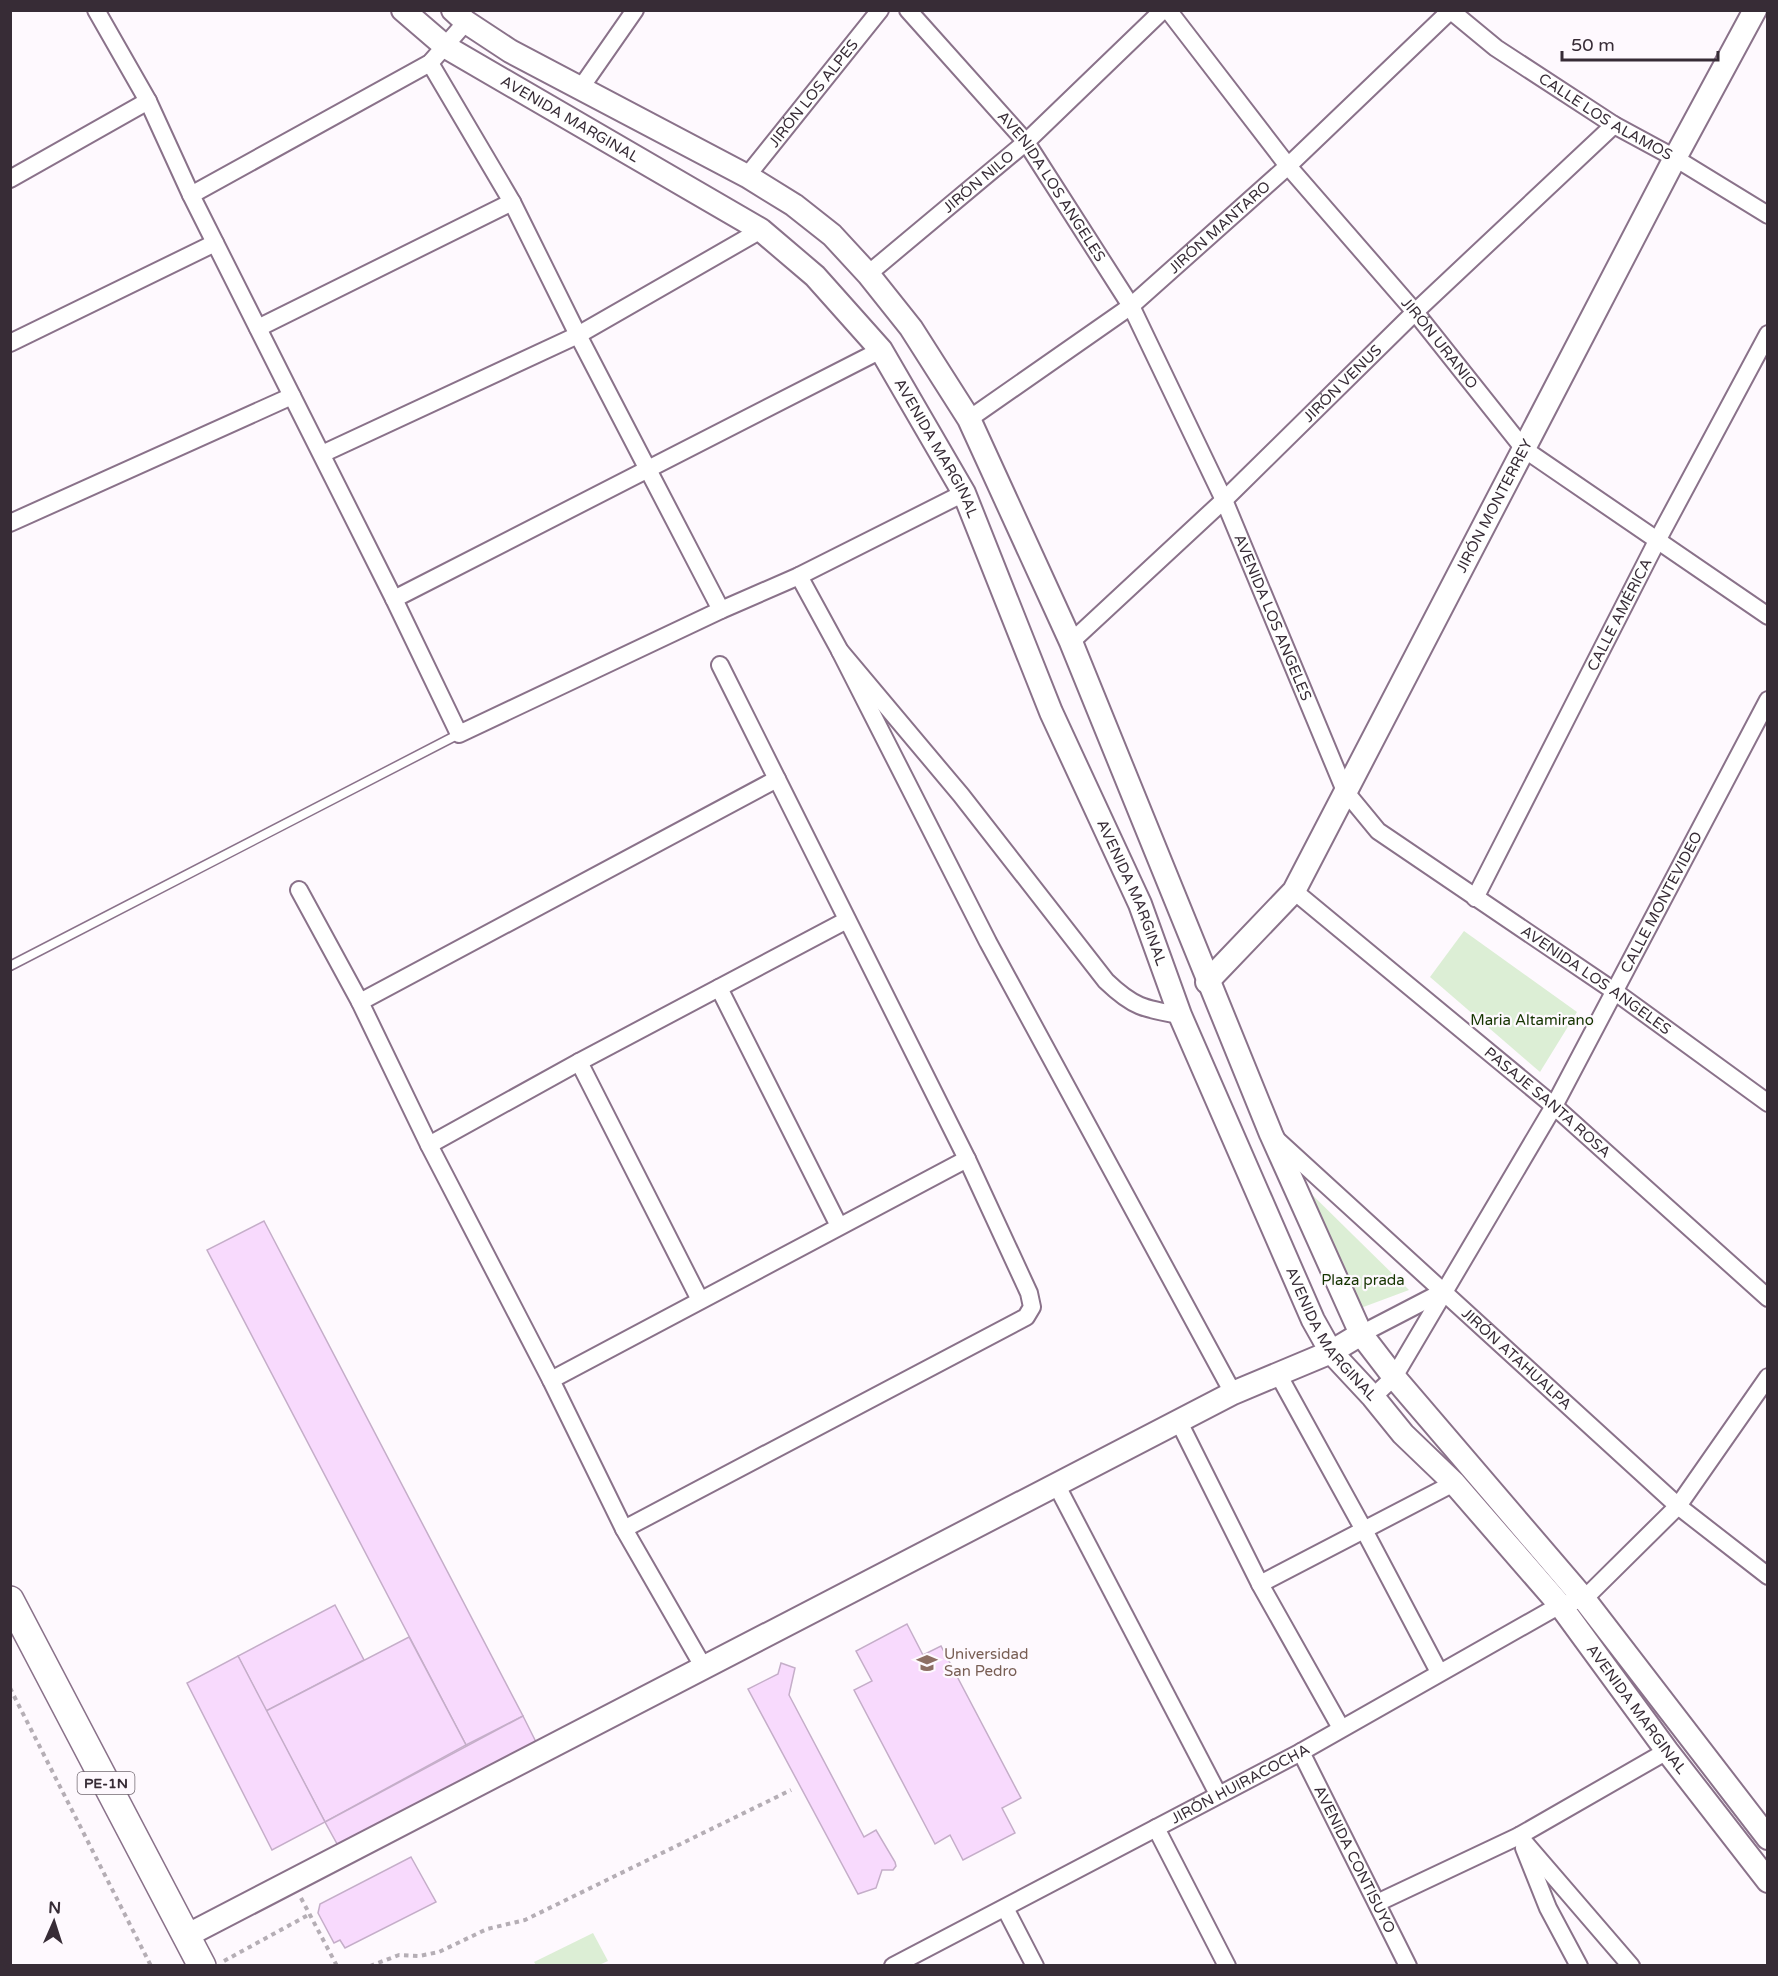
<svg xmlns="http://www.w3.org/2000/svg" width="1778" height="1976" viewBox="0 0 1778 1976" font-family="'Varela Round',sans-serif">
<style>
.green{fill:#dceed5}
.building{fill:#f8dafd;stroke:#c5aec9;stroke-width:1.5}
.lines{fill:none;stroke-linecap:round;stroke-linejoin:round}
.service-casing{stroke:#8a728a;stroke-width:11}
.minor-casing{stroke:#8a728a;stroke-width:20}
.secondary-casing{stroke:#8a728a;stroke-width:26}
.trunk-casing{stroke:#8a728a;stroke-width:30}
.path{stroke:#b5aeb5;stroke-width:4;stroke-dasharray:4.5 4.5;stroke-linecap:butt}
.service{stroke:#fff;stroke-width:8}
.minor{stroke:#fff;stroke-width:16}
.secondary{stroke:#fff;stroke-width:22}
.trunk{stroke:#fff;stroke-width:27}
.labels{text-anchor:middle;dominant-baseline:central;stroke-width:4.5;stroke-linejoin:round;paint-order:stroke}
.shield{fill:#fef9fe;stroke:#736a72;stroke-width:1.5}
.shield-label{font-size:14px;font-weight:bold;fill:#372c36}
.street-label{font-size:15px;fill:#372c36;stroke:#fef9fe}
.park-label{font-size:15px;fill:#153401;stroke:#fef9fe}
.education-label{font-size:15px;fill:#785e54;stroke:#fef9fe;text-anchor:start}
</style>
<rect width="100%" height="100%" fill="#fef9fe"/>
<g class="green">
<polygon points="1464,931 1577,1012 1540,1072 1430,977"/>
<polygon points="1293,1176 1409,1290 1350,1312"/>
<polygon points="593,1933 608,1961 599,1965 536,1965 534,1962"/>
</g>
<g class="building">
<polygon points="264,1221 523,1716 466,1745 207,1250"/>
<polygon points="335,1605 364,1660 266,1711 238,1656"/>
<polygon points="907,1624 923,1655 941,1646 1021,1798 1002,1808 1015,1833 963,1860 950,1835 935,1844 854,1690 872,1681 856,1651"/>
<polygon points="409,1637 466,1745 325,1822 266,1711"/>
<polygon points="238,1656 325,1822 272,1850 187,1683"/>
<polygon points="781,1663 795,1668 789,1695 864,1837 876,1830 895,1862 896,1866 893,1870 882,1870 876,1888 858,1894 748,1689 778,1674"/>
<polygon points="523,1716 537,1744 341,1851 325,1822"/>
<polygon points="411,1857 436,1902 345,1948 340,1940 334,1943 318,1913 320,1904"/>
</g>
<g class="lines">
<g class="service-casing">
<polyline id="service" points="10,966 459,734"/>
</g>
<g class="minor-casing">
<g id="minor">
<polyline points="96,10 148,101 191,195 394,599 459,734 721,610 799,576 964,493"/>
<path id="s1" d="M908 10 1026 142 1131 306 1224 500 1345 791 1378 831 1614 991 1768 1103"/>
<path id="s2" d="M1168 10 1288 166 1415 312 1524 449 1768 616"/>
<path id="s3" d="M1450 10 1496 48 1614 125 1675 158 1768 215"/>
<polyline points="430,63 512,202 578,335 721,610"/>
<polyline points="580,89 635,10"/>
<path id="s4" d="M747 176 880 10"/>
<polyline points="10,179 148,101"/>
<polyline points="191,195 430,63 466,22"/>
<path id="s5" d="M868 274 1026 142 1163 10"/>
<polyline points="258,328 512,202"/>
<polyline points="10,343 215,243"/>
<path id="s6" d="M969 419 1131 306 1288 166 1451 10"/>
<polyline points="322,454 578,335 761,230"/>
<polyline points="10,523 292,396"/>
<path d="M799 576 840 651 961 795 1106 981C1133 1007 1144 1009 1180 1015"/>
<polyline points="394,599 881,350"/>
<path id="s7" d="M1071 642 1224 500 1415 312 1614 125"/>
<polyline points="840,651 988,942 1233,1393"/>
<polyline points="299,890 360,1002 429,1145 551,1380 624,1529 704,1668"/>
<path id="s8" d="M1294 891 1554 1106 1768 1298"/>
<path id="s9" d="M1475 898 1658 539 1768 334"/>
<polyline points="719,988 839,1226"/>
<polyline points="360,1002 777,779"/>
<polyline points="579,1062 700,1300"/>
<path id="s10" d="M1276 1139 1678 1506 1768 1576"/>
<polyline points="429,1145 579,1062 847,920"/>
<polyline points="1361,1334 1444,1291"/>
<polyline points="1278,1374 1364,1530 1439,1672"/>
<polyline points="551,1380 967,1159"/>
<path id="s11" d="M1373 1397 1394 1377 1554 1106 1768 700"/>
<polyline points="1179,1422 1260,1584 1341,1728"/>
<polyline points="1057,1486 1218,1794"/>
<polyline points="624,1529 1026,1317 1032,1307 1029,1293 967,1159 720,665"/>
<polyline points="1260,1584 1454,1483"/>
<path id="s12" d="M1301 1752 1408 1966"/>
<polyline points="1156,1828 1227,1966"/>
<polyline points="1519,1836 1631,1966"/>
<polyline points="1524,1848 1548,1908 1579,1966"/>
<polyline points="1377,1903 1519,1836 1667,1751"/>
<polyline points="1005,1908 1035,1966"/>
<path id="s13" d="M893 1966 1301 1752 1560 1605 1584 1599 1678 1506 1768 1377"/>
</g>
</g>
<g class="secondary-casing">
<g id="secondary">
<path id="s14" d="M403 10 446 47 761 230 815 276 881 350 964 493 1051 712 1140 904 1180 1015 1313 1320 1331 1352 1373 1397 1403 1434 1454 1483 1560 1605 1667 1751 1768 1881"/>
<polyline points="453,10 466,22 510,51 747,176 794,205 832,235 868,274 911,328 969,419 1071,642 1271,1134 1361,1334 1394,1377 1584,1599 1768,1838"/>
<path id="s15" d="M1207 982 1294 891 1675 158 1755 10"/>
<polyline points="186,1936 1233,1393 1331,1352 1361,1334"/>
</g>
</g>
<g class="trunk-casing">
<polyline id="trunk" points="10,1600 202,1966"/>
</g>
<g class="path">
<polyline points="10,1688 151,1966"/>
<polyline points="301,1898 337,1966"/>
<polyline points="224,1961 310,1914"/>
<polyline points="370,1966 399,1955 419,1956 439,1952 487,1929 525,1920 791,1790"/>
</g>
<use href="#service" class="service"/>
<use href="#minor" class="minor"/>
<use href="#secondary" class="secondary"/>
<use href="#trunk" class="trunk"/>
</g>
<defs>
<g id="university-bare" transform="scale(1.62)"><path d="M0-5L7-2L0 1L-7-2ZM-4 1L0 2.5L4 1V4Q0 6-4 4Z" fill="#8d6e63" stroke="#fef9fe" stroke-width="2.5" paint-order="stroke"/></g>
</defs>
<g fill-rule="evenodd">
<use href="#university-bare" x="927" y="1663"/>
</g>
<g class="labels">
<rect class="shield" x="77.5" y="1772" width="57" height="22" rx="4.5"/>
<g class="shield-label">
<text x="106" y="1783">PE-1N</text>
</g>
<g class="street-label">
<text stroke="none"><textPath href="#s4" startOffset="106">JIRÓN LOS ALPES</textPath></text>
<text stroke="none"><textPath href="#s3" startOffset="189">CALLE LOS ALAMOS</textPath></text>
<text stroke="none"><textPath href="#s14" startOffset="200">AVENIDA MARGINAL</textPath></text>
<text stroke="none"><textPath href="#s5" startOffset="144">JIRÓN NILO</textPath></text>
<text stroke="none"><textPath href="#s1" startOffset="228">AVENIDA LOS ANGELES</textPath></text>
<text stroke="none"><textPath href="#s6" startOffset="316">JIRÓN MANTARO</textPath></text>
<text stroke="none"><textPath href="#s2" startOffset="430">JIRÓN URANIO</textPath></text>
<text stroke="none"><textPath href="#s7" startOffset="375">JIRÓN VENUS</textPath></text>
<text stroke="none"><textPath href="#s14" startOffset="704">AVENIDA MARGINAL</textPath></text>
<text stroke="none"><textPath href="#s15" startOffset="560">JIRÓN MONTERREY</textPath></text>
<text stroke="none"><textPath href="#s9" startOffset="318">CALLE AMÉRICA</textPath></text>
<text stroke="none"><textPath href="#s1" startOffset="714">AVENIDA LOS ANGELES</textPath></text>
<text stroke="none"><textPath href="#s14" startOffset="1190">AVENIDA MARGINAL</textPath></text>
<text stroke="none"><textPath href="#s11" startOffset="574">CALLE MONTEVIDEO</textPath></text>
<text stroke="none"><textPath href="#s1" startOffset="1218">AVENIDA LOS ANGELES</textPath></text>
<text stroke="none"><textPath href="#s8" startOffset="330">PASAJE SANTA ROSA</textPath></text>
<text stroke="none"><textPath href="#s14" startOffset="1676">AVENIDA MARGINAL</textPath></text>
<text stroke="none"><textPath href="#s10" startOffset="326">JIRÓN ATAHUALPA</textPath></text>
<text stroke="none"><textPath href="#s14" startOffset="2162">AVENIDA MARGINAL</textPath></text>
<text stroke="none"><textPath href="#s13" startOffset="392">JIRÓN HUIRACOCHA</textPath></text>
<text stroke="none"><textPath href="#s12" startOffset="120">AVENIDA CONTISUYO</textPath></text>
</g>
<g class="park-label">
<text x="1532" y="1020">Maria Altamirano</text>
<text x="1363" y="1280">Plaza prada</text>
</g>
<g class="education-label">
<text x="944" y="1654">Universidad<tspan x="944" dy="17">San Pedro</tspan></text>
</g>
</g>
<rect width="1778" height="1976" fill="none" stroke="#372c36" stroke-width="24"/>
<g transform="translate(54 1922) rotate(3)" stroke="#fef9fe" stroke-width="4.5" paint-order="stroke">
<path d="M0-4.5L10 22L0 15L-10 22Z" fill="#372c36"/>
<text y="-9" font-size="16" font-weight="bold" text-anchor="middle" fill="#372c36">N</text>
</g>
<path d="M1562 51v9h156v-9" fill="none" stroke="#372c36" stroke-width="3"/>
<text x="1571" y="51" font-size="18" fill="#372c36" stroke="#fef9fe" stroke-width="4.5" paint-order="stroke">50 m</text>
</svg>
